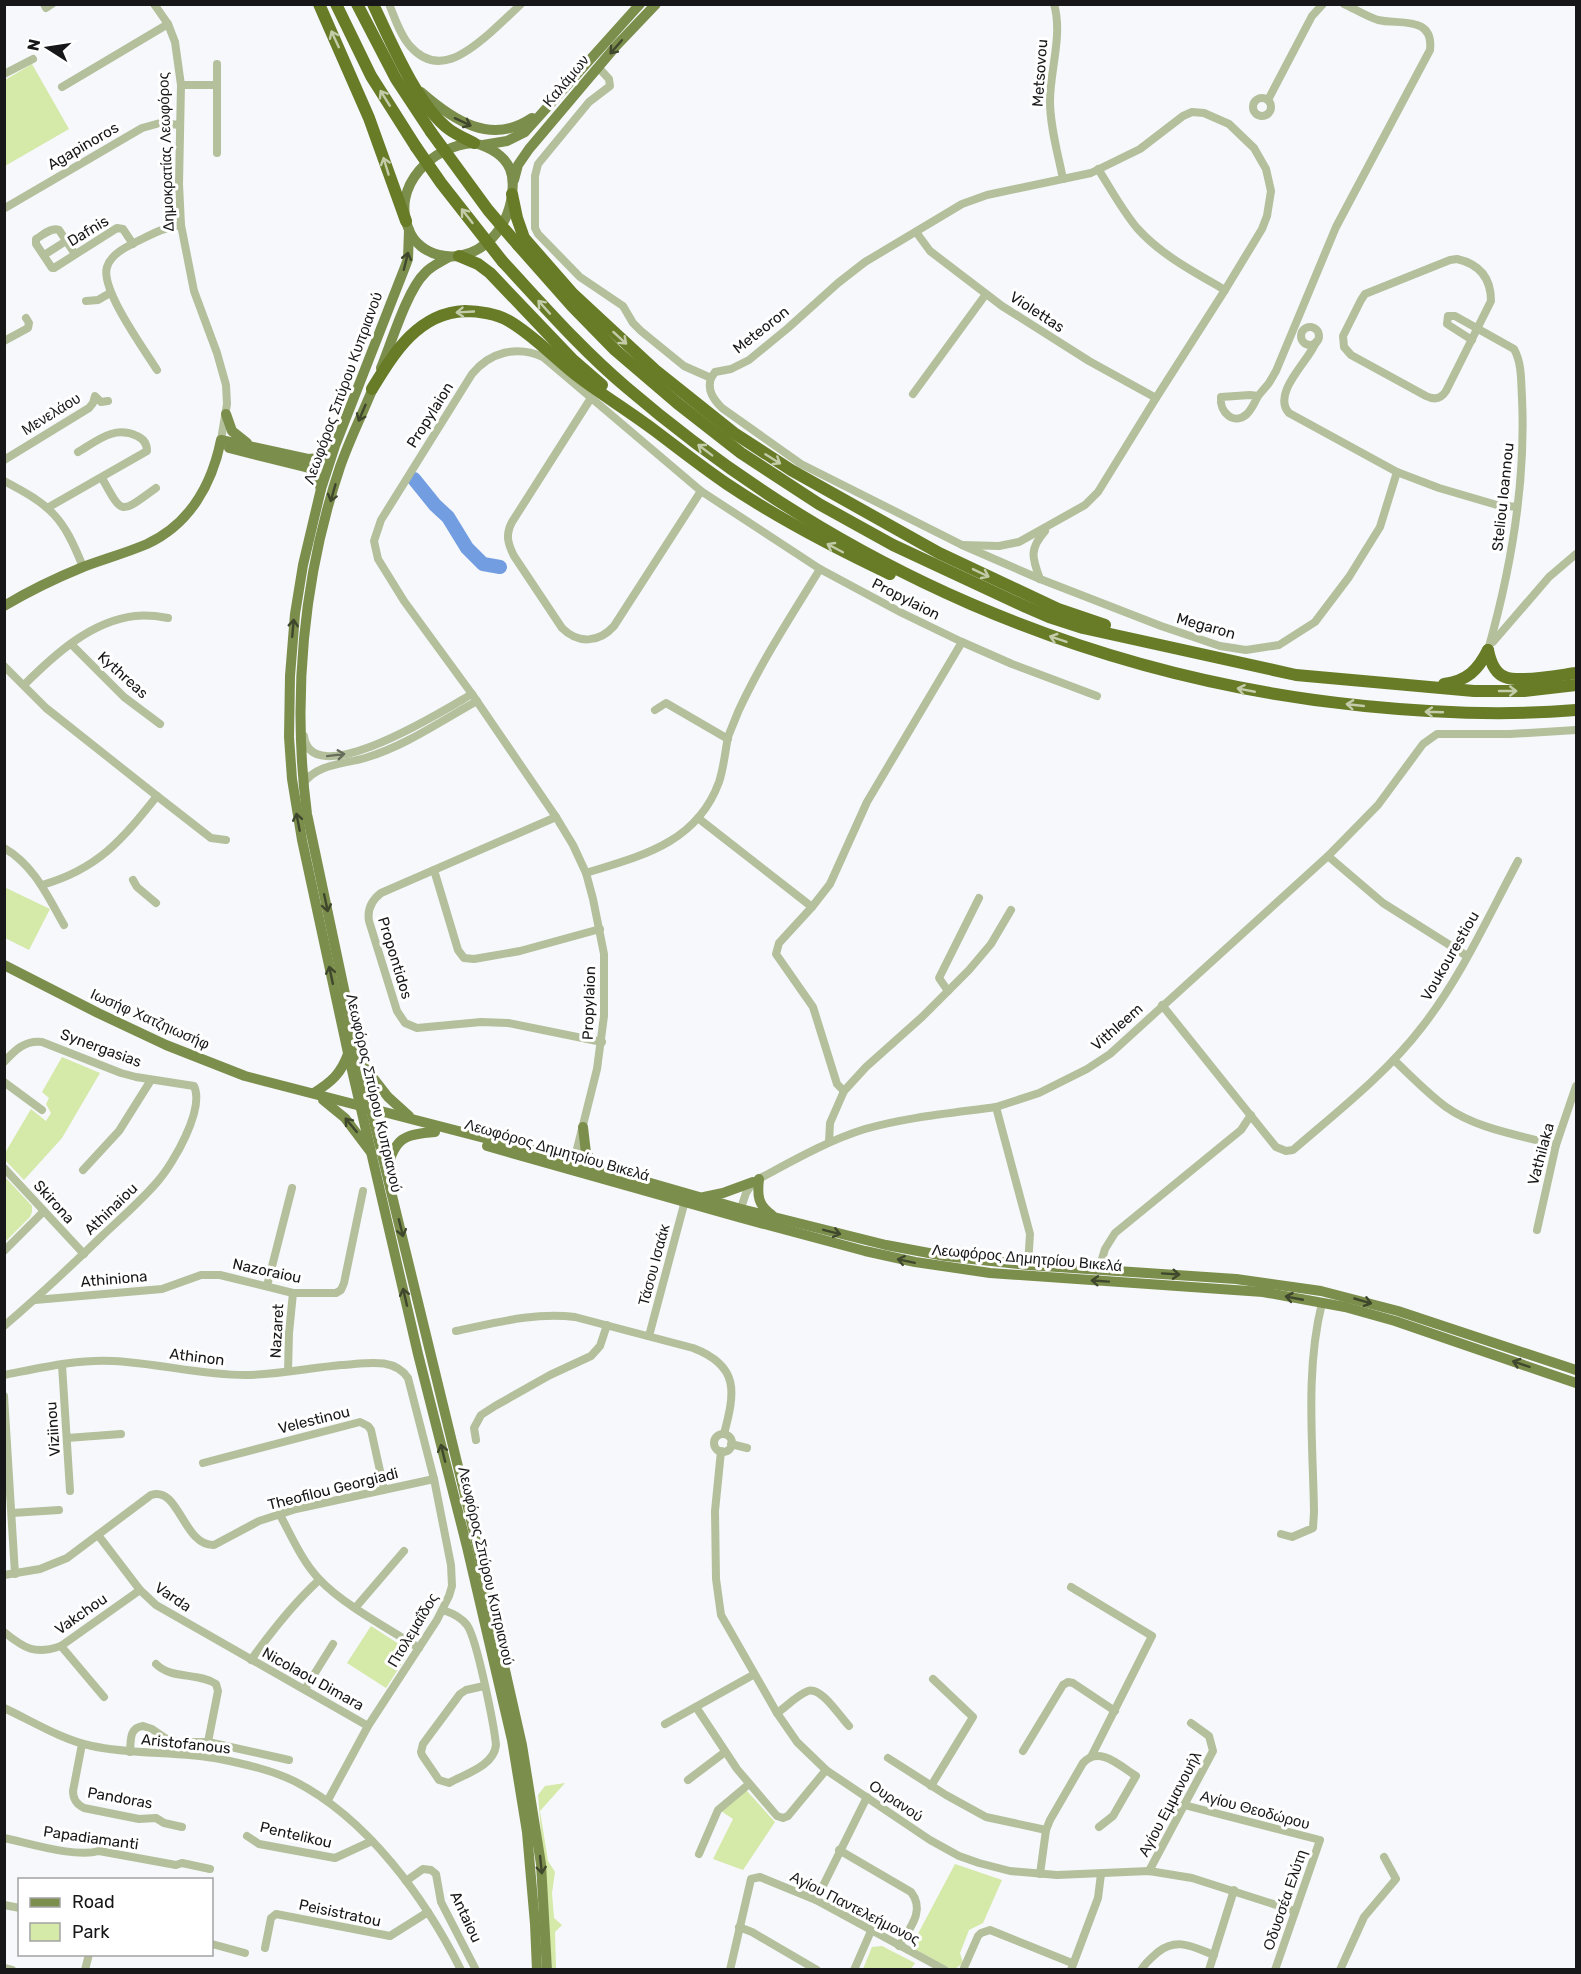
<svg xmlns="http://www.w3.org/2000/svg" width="1581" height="1974" viewBox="0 0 1581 1974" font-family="Rubik,sans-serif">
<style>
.green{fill:#d5e9a8}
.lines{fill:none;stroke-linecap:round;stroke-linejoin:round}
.river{stroke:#729de1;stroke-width:14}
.minor{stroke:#b4bf9c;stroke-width:8}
.major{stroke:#7c8e4b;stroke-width:10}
.highway{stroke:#687c28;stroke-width:12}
.highway-bridge{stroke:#687c28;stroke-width:12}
.oneway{stroke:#c3cba9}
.oneway2{stroke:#3f472d}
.oneway3{stroke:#666b5a}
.labels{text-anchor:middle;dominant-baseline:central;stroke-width:6;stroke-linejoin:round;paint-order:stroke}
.street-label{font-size:15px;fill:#171719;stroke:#fff}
</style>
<rect width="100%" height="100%" fill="#f6f8fc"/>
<g class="green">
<polygon points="32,64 69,129 5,166 5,80"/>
<polygon points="4,887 50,909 29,950 5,938"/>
<polygon points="62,1057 100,1073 62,1138 24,1180 5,1160 5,1153 31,1109 46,1121 51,1113 46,1104 49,1098 42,1092"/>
<polygon points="5,1177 32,1206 32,1212 30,1217 5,1242"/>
<polygon points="371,1626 405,1648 406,1657 386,1688 347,1663"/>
<polygon points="565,1783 540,1811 548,1861 555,1872 552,1893 554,1918 562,1925 555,1932 556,1969 552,1969 538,1795 545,1786"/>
<polygon points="746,1790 775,1822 743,1870 713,1859 733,1819 721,1811"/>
<polygon points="955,1864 1002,1880 983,1923 969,1930 960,1953 963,1963 955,1969 951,1969 911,1947"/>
<polygon points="882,1946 915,1963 911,1969 863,1969 872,1947"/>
</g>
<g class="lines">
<polyline class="river" points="414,479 435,505 448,517 467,548 483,564 500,567"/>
<g class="minor">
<polyline points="44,4 46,8 52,4"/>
<polyline points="154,4 168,24 175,42 181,85 179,184 181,225 194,291 217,353 226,385 227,404 221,440"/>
<path d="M389 4C395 18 400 35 410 46 437 77 467 53 490 33 501 23 511 14 521 4"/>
<path d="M1054 4C1063 35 1050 70 1050 101 1050 127 1058 154 1063 179"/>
<polyline points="598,67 609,79 610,86 589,102 538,164 535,176 535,228 538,234 580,277 623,306 633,323 641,331 684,366 711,378"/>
<polyline points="4,74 33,59"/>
<polyline points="181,85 217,85"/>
<polyline points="62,87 168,24"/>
<circle cx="1262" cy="107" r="9"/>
<polyline points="1268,100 1312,16 1323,4"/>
<polyline points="217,153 217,64"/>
<path d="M1098 169C1111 189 1122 210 1137 228 1161 255 1194 272 1225 290"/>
<polyline points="5,208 142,128 160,123 180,125"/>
<polyline points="916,232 930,251 1002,306 1089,361 1156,398"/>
<path d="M75 254 59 230C51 227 43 235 36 239V244L52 268H54L117 228 123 229 133 244"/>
<polyline points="44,255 66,241"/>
<path d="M1457 259C1479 264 1491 278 1491 301L1446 391C1441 399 1434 400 1426 396L1351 355 1344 347 1343 336 1361 300 1365 294 1450 260Z"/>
<polyline points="86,301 98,300 110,293"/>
<circle cx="1310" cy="336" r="9"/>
<path d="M1472 340 1447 324 1448 316H1455L1514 349C1522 363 1521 382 1522 398 1526 483 1511 569 1488 650"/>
<polyline points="4,341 28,328 29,323 26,318"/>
<path d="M1316 342C1309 361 1271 393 1289 413L1397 472 1439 488 1497 505 1517 507"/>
<path d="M157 370C144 349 100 289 107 267 111 254 126 247 138 241 152 234 165 227 181 225"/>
<polyline points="711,378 715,372 731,369 749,360 788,328 838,283 865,262 962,204 987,195 1091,173 1140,149 1183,116 1192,112 1204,113 1229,124 1254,148 1266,169 1271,191 1267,216 1262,229 1225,290 1156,398 1098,492 1085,505 1019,542 999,546 962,545"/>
<path d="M711 378C707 390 713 399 722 408L801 464 962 545 1040 579 1161 626 1220 646 1246 650 1279 645 1315 622 1349 577 1380 527 1397 472"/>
<polyline points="913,394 986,294"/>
<path d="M1250 395 1258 396C1255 402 1252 409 1247 414 1234 426 1219 412 1221 397Z"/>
<path d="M1258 396 1269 383 1276 371 1336 227 1430 50C1434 15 1399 25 1378 20 1366 16 1355 9 1344 4"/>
<path d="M591 398 512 522C505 535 508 544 514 556L562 628C578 644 599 643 614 626L701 491"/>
<polyline points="4,460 89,408 93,403 95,396 101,402 108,401"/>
<path d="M102 478C123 516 120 514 156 488"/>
<path d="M4 481C52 506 63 517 83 567"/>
<path d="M49 507 147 451C147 444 144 439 137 436 114 425 97 441 78 452"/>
<path d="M1040 579C1032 558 1029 549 1045 531"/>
<polyline points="1493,642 1549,577 1576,554"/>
<polyline points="71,644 124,697 160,724"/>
<polyline points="4,666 46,708 157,796 211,838 226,840"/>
<path d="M24 685C54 655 91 621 135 616 145 615 157 616 168 618"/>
<polyline points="655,710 666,703 728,739"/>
<path d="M304 736C311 795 449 707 472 694"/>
<path d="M303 784C316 764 344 764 365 758 405 746 441 721 477 701"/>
<path d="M556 817 381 893C372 900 367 909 369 921L397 1011 405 1023 417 1028 481 1022 508 1023 602 1042"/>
<polyline points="698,818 812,907"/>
<path d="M4 848C34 865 48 897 64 925"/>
<polyline points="1328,856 1383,903 1467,956"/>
<polyline points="434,870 458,950 464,958 474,959 520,951 600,929"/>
<path d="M586 873C641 856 697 843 719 782 724 767 725 752 728 737 731 729 735 720 738 712 761 662 791 616 820 569"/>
<polyline points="133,880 137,887 156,903"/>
<path d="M42 885C98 869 122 840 157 796"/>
<polyline points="948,991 939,978 979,898"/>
<path d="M1162 1005 1276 1147 1286 1151 1293 1150C1338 1111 1386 1074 1422 1027 1461 977 1488 917 1518 861"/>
<path d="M1394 1060C1411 1076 1427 1093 1446 1107 1477 1129 1519 1135 1556 1145"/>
<path d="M4 1062C15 1050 25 1040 42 1042L121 1073 136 1077 194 1086C205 1109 173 1164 158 1181 141 1201 121 1218 102 1236 70 1267 38 1297 4 1326"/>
<polyline points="4,1082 42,1110"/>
<polyline points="844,1091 837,1084 813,1007 776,954 779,943 812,907 830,884 867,802 962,642"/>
<polyline points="996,1107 1030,1234 1028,1265"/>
<polyline points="829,1142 830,1123 844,1091 866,1067 922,1017 969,970 991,944 1011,910"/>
<path d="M573 1165 597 1069 604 1016V954L593 899 586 873 573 845 556 817 472 694 404 601 378 559 374 541 381 520 472 374C490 352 517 345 543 357L701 491 820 569 902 613 962 642 1012 664 1097 696"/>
<polyline points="4,1168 84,1254"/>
<polyline points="83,1170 119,1131 151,1080"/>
<path d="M739 1214 746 1193 753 1182C789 1163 826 1141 865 1129 907 1117 952 1113 996 1107L1039 1093 1087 1069 1110 1054 1328 856 1378 805 1423 744 1437 734H1510L1576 730"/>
<polyline points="1537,1230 1556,1145 1576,1086"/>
<polyline points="4,1251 44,1211"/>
<polyline points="1099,1269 1105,1249 1115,1233 1241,1130 1251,1115"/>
<polyline points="267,1286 292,1188"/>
<polyline points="35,1300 162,1289 201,1275 220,1275 293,1293 336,1293 341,1290 344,1283 363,1191"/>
<path d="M456 1331C495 1323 534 1312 575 1317L693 1348C740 1366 735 1392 724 1434"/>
<polyline points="649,1336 686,1197"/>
<polyline points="62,1365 70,1491"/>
<polyline points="288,1371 289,1333 293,1293"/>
<path d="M4 1375C40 1368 77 1359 113 1361 157 1363 201 1375 245 1375 277 1375 309 1368 341 1365 364 1364 393 1356 408 1378L434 1479 451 1565 452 1586 449 1596 437 1620 368 1726 328 1800"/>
<polyline points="4,1396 15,1574"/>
<circle cx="723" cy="1443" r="9"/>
<polyline points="67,1438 121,1434"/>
<polyline points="476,1440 474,1428 481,1415 495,1406 550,1375 591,1356 600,1346 607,1325"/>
<polyline points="731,1444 747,1448"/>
<polyline points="721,1451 715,1511 716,1579 721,1615 777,1713 797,1742 826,1770 930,1840 959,1856 979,1863 1010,1871 1057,1875 1149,1871 1192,1878 1295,1911"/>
<polyline points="203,1463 360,1422 368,1426 371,1430 384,1489"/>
<polyline points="12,1513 59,1510"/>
<path d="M280 1515C292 1537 302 1561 319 1579 342 1604 389 1629 419 1648"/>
<path d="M1281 1534 1292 1537 1313 1528 1314 1512C1313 1443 1305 1371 1322 1303"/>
<polyline points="98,1535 140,1590 156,1605 368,1726"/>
<path d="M4 1575 40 1569 67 1558 151 1495C179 1485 183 1546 214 1545L259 1521 296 1509 434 1479"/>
<polyline points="1071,1587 1152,1636 1092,1755"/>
<polyline points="356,1607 404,1551"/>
<path d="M443 1610C452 1613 461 1617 467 1625 477 1639 494 1725 496 1745 494 1766 465 1774 449 1783L439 1780 422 1755 421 1752 423 1744 460 1694 466 1690 484 1686"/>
<path d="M4 1632C25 1649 35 1655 61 1646L140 1590"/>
<polyline points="61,1646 104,1697"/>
<path d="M251 1660C271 1632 294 1603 319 1580"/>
<path d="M156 1664C172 1680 198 1672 216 1684L218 1691 208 1742"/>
<polyline points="305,1689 333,1644"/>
<polyline points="696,1707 737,1769 777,1816 783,1818 788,1816 826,1770"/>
<path d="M4 1708C32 1721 62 1740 92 1746 134 1755 178 1751 220 1759 244 1764 272 1770 294 1781 367 1818 425 1898 461 1970"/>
<path d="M777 1713C786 1707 797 1695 808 1691 821 1686 840 1717 849 1726"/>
<polyline points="665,1724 753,1675"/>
<path d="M82 1744 73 1791C73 1799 76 1804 84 1808L139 1819 156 1818 164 1823 182 1827"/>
<polyline points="1023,1751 1063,1685 1068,1682 1073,1683 1115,1711"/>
<path d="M130 1752C131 1740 129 1728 143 1726L152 1729 165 1738 178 1742H208L289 1760"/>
<polyline points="888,1758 946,1795 986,1817 1046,1830"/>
<polyline points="688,1780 725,1752"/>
<polyline points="931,1786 973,1717 933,1679"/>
<polyline points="1184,1805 1320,1840 1275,1970"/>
<polyline points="247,1836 259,1844 335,1858 372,1841"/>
<path d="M4 1838C29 1843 75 1858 99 1851L176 1865 182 1863 210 1869"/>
<path d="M839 1850 911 1892C926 1911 909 1929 899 1946"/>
<polyline points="699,1854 718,1810 749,1784"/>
<polyline points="1149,1871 1213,1751 1209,1736 1191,1723"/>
<path d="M1040 1874 1046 1830 1050 1820 1083 1763C1099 1745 1120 1766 1136 1776L1113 1816 1099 1827"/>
<polyline points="406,1881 423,1869 431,1870 436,1874 441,1902 476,1970"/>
<polyline points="816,1900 867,1797"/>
<polyline points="4,1905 20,1908"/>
<polyline points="739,1927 752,1932 817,1970"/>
<polyline points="212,1944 245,1953"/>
<polyline points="265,1948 271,1918 276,1914 390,1936 428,1912"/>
<polyline points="4,1968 12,1970"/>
<polyline points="85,1970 89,1954"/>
<polyline points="730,1970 751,1879 760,1877 816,1900 945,1970"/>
<polyline points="854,1970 871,1931"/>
<polyline points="963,1970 978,1936 981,1933 990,1930 1072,1963"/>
<polyline points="1071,1970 1098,1898 1101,1874"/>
<path d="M1141 1970C1146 1962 1151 1958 1158 1952 1177 1937 1193 1947 1214 1955"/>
<polyline points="1209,1970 1234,1890"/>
<polyline points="1340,1970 1364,1917 1396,1879 1384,1857"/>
</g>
<g class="major">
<path d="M421 92C453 120 491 146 532 118"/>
<path d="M474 143C489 147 504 155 510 169 514 179 513 191 511 201 504 235 475 263 439 255 426 252 414 243 409 230 390 186 433 145 474 143Z"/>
<polyline points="483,145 507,141 525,132 640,4"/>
<polyline points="514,180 518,165 529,149 616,46 656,4"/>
<polyline points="409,230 408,259 405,267 335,446 321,489 303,565 295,614 290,676 289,737 292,779 302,840 348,1053 418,1354 467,1547 512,1740 527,1832 535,1924 537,1970"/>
<path d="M381 368C391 344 407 290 425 273 431 266 441 262 449 257"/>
<path d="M375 383C364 411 350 438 340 467 303 577 292 699 307 814L359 1060 471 1520 522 1745 541 1864 547 1970"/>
<polyline points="226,414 232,431 247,443"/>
<polyline points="229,448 309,468 316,475 321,489"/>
<path d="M4 606C29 591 56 578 83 567 104 559 126 553 147 544 190 524 212 484 221 440L308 459 320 458 332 449"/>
<polyline points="4,965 98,1013 166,1045 245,1076 574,1161 741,1209 886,1245 945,1256 1028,1265 1236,1279 1321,1291 1398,1311 1576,1370"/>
<polyline points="363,1065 388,1097 409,1116"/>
<path d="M314 1093C331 1082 341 1074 348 1054"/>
<polyline points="323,1100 345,1118 370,1151"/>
<polyline points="583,1127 586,1153 597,1167"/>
<polyline points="487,1146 738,1217 865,1251 915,1262 990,1273 1263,1292 1345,1307 1395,1321 1576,1383"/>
<path d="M387 1169C395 1138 404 1134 435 1132"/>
<path d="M759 1179C757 1196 758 1205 772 1215"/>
<polyline points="704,1197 723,1193 753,1182"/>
</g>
<g class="highway">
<polyline points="319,4 369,118 406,221"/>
<polyline points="336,4 371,76 416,147"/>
<polyline points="357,4 396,79 431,132"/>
<path d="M373 4C390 40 418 107 450 130 457 135 466 139 474 143"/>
<polyline points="512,194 517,218 524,238 573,294 655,370 734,433 791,470 939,553 1058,609 1105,625"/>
<polyline points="518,245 572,306 615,350 677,403 741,453 819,504 893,545 1026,607 1049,617 1083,628 1296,675 1474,691 1524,691 1576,685"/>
<polyline points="459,256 478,264 490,273 572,359 602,385"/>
<path d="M503 262C543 305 581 349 626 387 837 568 1088 678 1365 706 1435 713 1506 716 1576 710"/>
<path d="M372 389C394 353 418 313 465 311 479 311 497 314 509 321 535 336 556 360 580 378 604 396 630 412 654 430 678 448 702 467 727 484 779 519 833 547 890 574"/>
<path d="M1488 650C1490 660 1494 673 1505 677 1519 683 1560 675 1576 673"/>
<path d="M1444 684C1467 681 1478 670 1488 650"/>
</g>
<g class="highway-bridge">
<polyline points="431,132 488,210 518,245"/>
<polyline points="416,147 441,183 503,262"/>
</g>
</g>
<defs><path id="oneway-shaft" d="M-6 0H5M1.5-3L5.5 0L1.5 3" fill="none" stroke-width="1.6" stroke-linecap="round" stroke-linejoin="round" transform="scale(1.5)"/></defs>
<g class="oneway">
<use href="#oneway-shaft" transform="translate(335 39) rotate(-115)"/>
<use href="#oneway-shaft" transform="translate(385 98) rotate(-122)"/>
<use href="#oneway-shaft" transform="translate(386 166) rotate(-107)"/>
<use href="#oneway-shaft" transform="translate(467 216) rotate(-128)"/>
<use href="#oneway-shaft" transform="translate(544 307) rotate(-132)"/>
<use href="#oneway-shaft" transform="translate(465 312) rotate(177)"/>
<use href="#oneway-shaft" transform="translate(620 338) rotate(42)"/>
<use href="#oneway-shaft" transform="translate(705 450) rotate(-143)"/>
<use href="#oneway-shaft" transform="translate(773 459) rotate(32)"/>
<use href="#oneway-shaft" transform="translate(835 548) rotate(-152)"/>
<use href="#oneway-shaft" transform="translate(981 573) rotate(26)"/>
<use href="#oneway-shaft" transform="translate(1058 639) rotate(-161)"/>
<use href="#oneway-shaft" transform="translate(1246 690) rotate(-169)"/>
<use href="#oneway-shaft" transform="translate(1508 691)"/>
<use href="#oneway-shaft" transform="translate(1355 705) rotate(-174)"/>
<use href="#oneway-shaft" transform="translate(1434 712) rotate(-178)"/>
</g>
<g class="oneway2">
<use href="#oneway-shaft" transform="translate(616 47) rotate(131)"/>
<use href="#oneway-shaft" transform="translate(463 122) rotate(25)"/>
<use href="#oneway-shaft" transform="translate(406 261) rotate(-76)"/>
<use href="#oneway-shaft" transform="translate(362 413) rotate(113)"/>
<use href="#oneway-shaft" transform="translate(333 493) rotate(106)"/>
<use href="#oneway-shaft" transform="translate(293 628) rotate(-85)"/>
<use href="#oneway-shaft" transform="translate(298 822) rotate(-101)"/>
<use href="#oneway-shaft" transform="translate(326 903) rotate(78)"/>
<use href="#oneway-shaft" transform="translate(331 975) rotate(-102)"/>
<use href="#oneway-shaft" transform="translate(351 1125) rotate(-130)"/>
<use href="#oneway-shaft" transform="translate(401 1228) rotate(76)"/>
<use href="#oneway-shaft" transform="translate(832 1232) rotate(14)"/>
<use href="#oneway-shaft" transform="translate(906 1261) rotate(-168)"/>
<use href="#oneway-shaft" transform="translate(1171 1274) rotate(4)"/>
<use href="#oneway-shaft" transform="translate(1100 1281) rotate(-176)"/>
<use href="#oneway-shaft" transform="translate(405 1297) rotate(-103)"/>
<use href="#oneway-shaft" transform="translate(1294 1298) rotate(-169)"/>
<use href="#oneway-shaft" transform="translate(1363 1301) rotate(16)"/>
<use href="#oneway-shaft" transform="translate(1521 1364) rotate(-161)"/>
<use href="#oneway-shaft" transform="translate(443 1453) rotate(-104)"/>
<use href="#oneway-shaft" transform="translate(541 1865) rotate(84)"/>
</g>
<use class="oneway3" href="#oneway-shaft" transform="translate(336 755) rotate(-7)"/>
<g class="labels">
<g class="street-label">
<text transform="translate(1040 73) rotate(-86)">Metsovou</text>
<text transform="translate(566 81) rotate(-50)">Καλάμων</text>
<text transform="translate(83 146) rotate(-30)">Agapinoros</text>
<text transform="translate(166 152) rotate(-92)">Δημοκρατίας Λεωφόρος</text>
<text transform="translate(88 231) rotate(-31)">Dafnis</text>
<text transform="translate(1037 312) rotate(33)">Violettas</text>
<text transform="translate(761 330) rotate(-38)">Meteoron</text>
<text transform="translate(343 388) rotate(-70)">Λεωφόρος Σπύρου Κυπριανού</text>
<text transform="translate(51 414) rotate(-32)">Μενελάου</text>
<text transform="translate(430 415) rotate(-58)">Propylaion</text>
<text transform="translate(1503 497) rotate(-84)">Steliou Ioannou</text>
<text transform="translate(906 599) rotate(27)">Propylaion</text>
<text transform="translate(1206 626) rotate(16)">Megaron</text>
<text transform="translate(123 675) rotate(42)">Kythreas</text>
<text transform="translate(1450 956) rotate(-60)">Voukourestiou</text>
<text transform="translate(395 958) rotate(73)">Propontidos</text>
<text transform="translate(589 1003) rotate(-88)">Propylaion</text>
<text transform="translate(150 1019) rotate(24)">Ιωσήφ Χατζηιωσήφ</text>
<text transform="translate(1117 1027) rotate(-41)">Vithleem</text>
<text transform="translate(101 1048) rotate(20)">Synergasias</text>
<text transform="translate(374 1093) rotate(77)">Λεωφόρος Σπύρου Κυπριανού</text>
<text transform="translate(557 1150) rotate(16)">Λεωφόρος Δημητρίου Βικελά</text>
<text transform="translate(1541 1154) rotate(-75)">Vathilaka</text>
<text transform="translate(54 1202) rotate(48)">Skirona</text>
<text transform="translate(111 1209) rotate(-44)">Athinaiou</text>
<text transform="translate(1027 1258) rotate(5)">Λεωφόρος Δημητρίου Βικελά</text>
<text transform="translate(654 1265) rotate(-75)">Τάσου Ισαάκ</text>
<text transform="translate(267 1271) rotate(12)">Nazoraiou</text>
<text transform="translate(114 1279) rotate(-5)">Athiniona</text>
<text transform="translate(277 1331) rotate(-87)">Nazaret</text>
<text transform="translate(197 1357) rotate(7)">Athinon</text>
<text transform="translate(314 1420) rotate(-14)">Velestinou</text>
<text transform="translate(53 1429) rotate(-94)">Viziinou</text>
<text transform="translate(333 1489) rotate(-14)">Theofilou Georgiadi</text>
<text transform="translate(486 1566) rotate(77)">Λεωφόρος Σπύρου Κυπριανού</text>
<text transform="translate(173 1597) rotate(34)">Varda</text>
<text transform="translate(81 1614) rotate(-35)">Vakchou</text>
<text transform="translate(413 1630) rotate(-59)">Πτολεμαΐδος</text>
<text transform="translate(313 1679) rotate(29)">Nicolaou Dimara</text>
<text transform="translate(186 1744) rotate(6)">Aristofanous</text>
<text transform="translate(120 1798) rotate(10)">Pandoras</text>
<text transform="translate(896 1801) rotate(34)">Ουρανού</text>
<text transform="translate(1170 1804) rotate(-62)">Αγίου Εμμανουήλ</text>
<text transform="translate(1255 1810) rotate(15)">Αγίου Θεοδώρου</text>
<text transform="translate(296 1835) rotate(13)">Pentelikou</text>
<text transform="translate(91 1838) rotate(8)">Papadiamanti</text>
<text transform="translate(1285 1900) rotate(-71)">Οδυσσέα Ελύτη</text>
<text transform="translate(855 1908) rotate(27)">Αγίου Παντελεήμονος</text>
<text transform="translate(340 1913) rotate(12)">Peisistratou</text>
<text transform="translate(466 1917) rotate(65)">Antaiou</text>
</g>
</g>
<rect width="1581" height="1974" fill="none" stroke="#171719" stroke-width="12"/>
<rect x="18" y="1878" width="195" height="78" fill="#ffffff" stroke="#a2a2a3" stroke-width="1.5"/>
<rect x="30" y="1898" width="30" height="9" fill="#7c8e4b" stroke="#a2a2a3" stroke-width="1.5"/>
<text x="72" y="1908" font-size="18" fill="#171719">Road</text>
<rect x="30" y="1923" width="30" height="18" fill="#d5e9a8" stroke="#a2a2a3" stroke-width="1.5"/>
<text x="72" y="1938" font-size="18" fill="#171719">Park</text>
<g transform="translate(48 48) rotate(282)" stroke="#ffffff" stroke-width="4.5" paint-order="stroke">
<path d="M0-4.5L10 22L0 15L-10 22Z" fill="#171719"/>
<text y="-9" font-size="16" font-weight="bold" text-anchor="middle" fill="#171719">N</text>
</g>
</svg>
